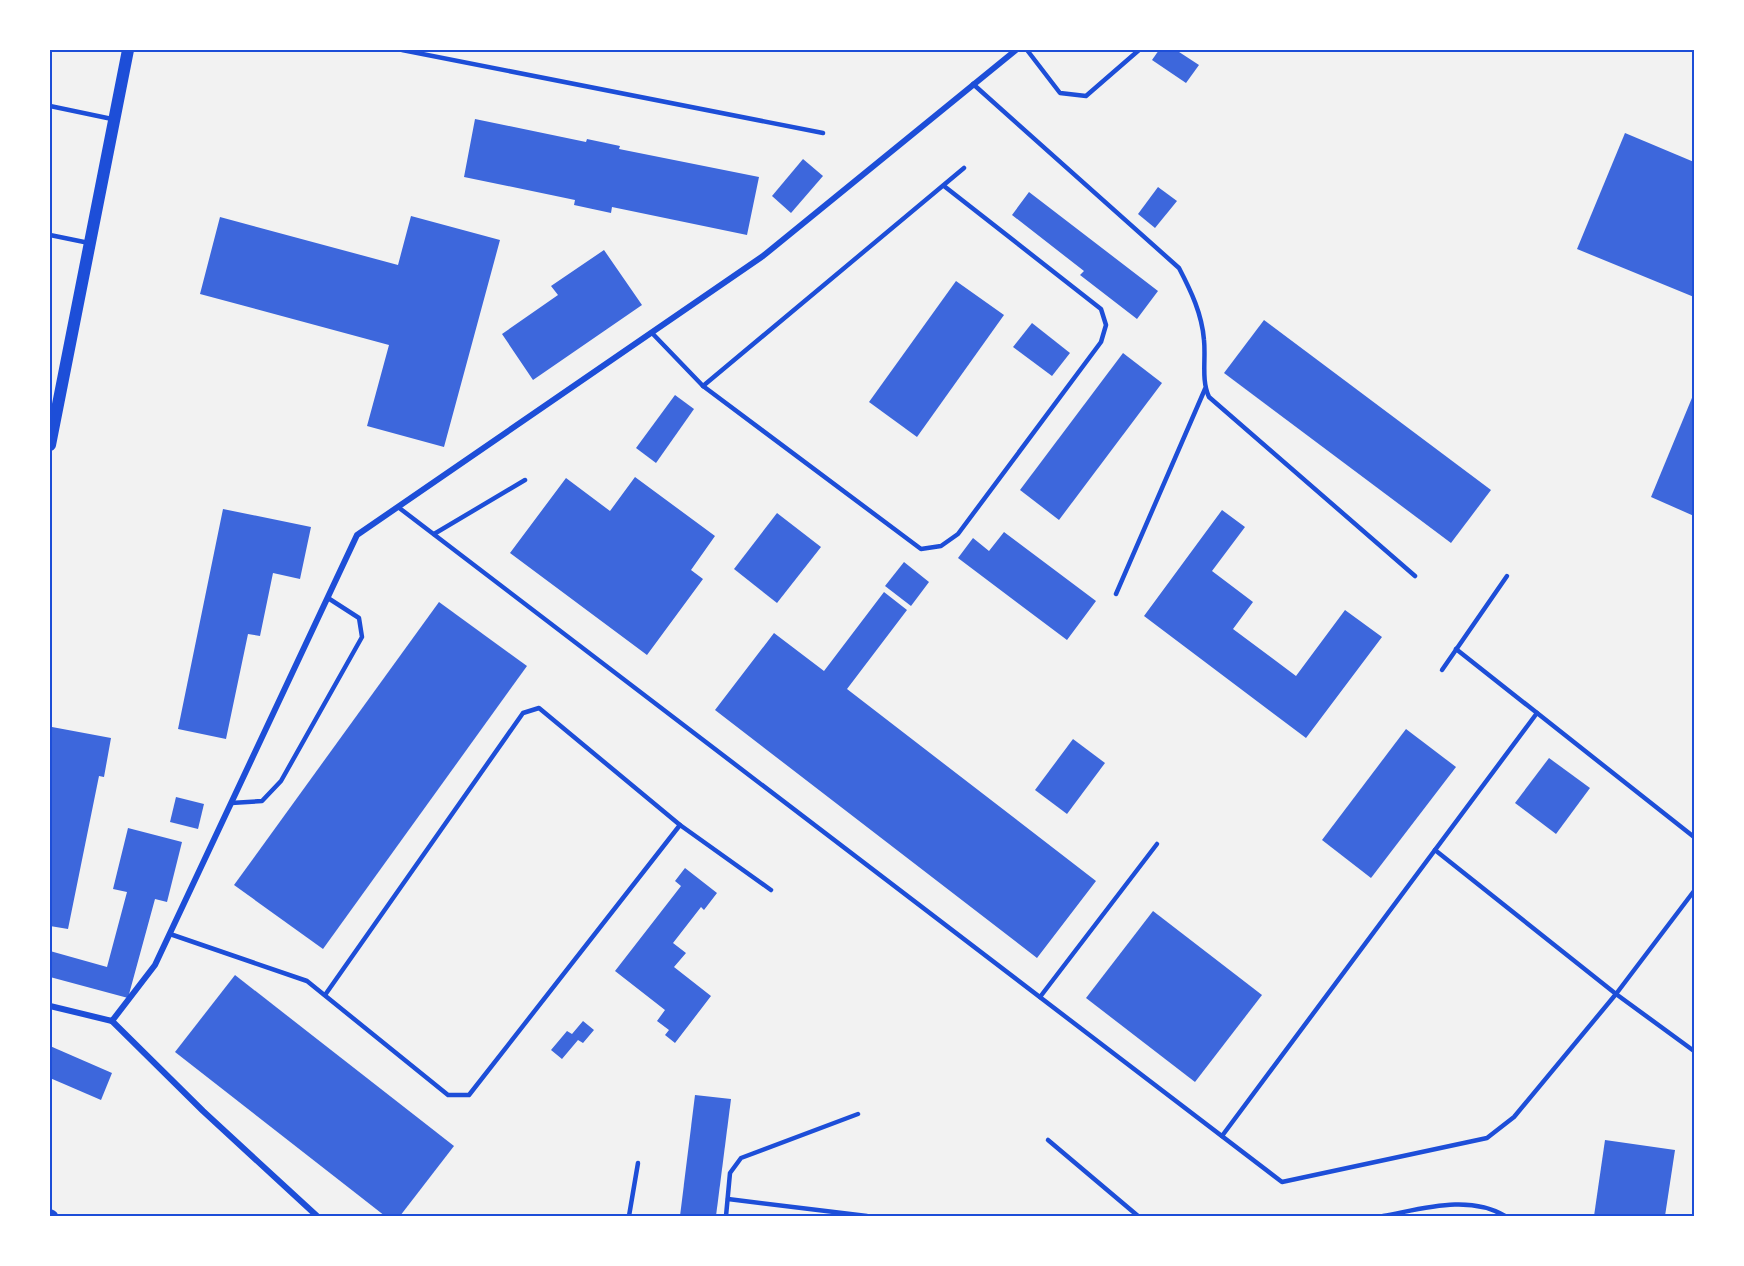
<svg xmlns="http://www.w3.org/2000/svg" width="1744" height="1266" viewBox="0 0 1744 1266" font-family="'PT Sans',sans-serif">
<style>
.building{fill:#3d67dc}
.lines{fill:none;stroke-linecap:round;stroke-linejoin:round}
.service{stroke:#1d4ed8;stroke-width:4.5}
.minor{stroke:#1d4ed8;stroke-width:6}
.secondary{stroke:#1d4ed8;stroke-width:12}
.neatline{fill:none;stroke:#1d4ed8;stroke-width:2}
</style>
<rect width="100%" height="100%" fill="#f2f2f2"/>
<g class="building">
<polygon points="1159,50 1176,50 1199,65 1186,83 1152,60"/>
<polygon points="475,119 586,142 587,139 620,146 619,149 759,177 747,235 612,207 611,213 574,205 575,200 464,177"/>
<polygon points="1625,133 1694,162 1694,297 1577,249"/>
<polygon points="803,159 823,176 791,213 772,196"/>
<polygon points="1158,187 1177,201 1155,228 1138,214"/>
<polygon points="1029,192 1158,291 1137,319 1080,275 1084,271 1012,215"/>
<polygon points="411,216 500,240 444,447 367,426 389,345 200,294 220,217 398,265"/>
<polygon points="604,250 642,305 533,380 502,334 558,295 551,286"/>
<polygon points="956,281 1004,315 917,437 869,402"/>
<polygon points="1264,320 1491,490 1451,543 1224,373"/>
<polygon points="1032,323 1070,353 1052,376 1013,347"/>
<polygon points="1123,353 1162,383 1059,520 1020,490"/>
<polygon points="1694,393 1694,516 1651,497"/>
<polygon points="675,395 694,409 656,463 636,448"/>
<polygon points="635,477 715,536 691,570 703,579 647,655 510,553 566,478 610,511"/>
<polygon points="223,509 311,527 300,579 273,573 260,636 248,634 226,739 178,729"/>
<polygon points="1222,510 1245,527 1212,571 1253,602 1233,629 1296,676 1345,610 1382,637 1306,738 1144,616"/>
<polygon points="777,513 821,547 777,603 734,569"/>
<polygon points="1004,532 1096,601 1067,640 958,558 973,538 989,551"/>
<polygon points="904,562 929,582 911,606 885,586"/>
<polygon points="884,592 907,610 847,689 1096,881 1037,958 715,710 774,633 824,671"/>
<polygon points="439,602 527,666 323,949 234,885"/>
<polygon points="52,727 111,738 104,777 99,776 68,929 50,926 50,742"/>
<polygon points="1406,729 1456,767 1371,878 1322,840"/>
<polygon points="1073,739 1105,763 1067,814 1035,790"/>
<polygon points="1549,758 1590,788 1556,834 1515,803"/>
<polygon points="176,797 204,804 198,829 170,822"/>
<polygon points="128,828 182,842 167,902 155,899 128,998 50,977 50,951 107,967 127,892 113,889"/>
<polygon points="685,868 717,893 704,910 701,907 673,943 686,953 674,967 711,996 675,1043 665,1035 669,1030 657,1021 665,1010 615,971 681,886 675,881"/>
<polygon points="1153,911 1262,995 1195,1082 1086,998"/>
<polygon points="235,975 454,1146 400,1216 385,1216 175,1052"/>
<polygon points="583,1021 594,1030 583,1043 578,1040 562,1059 551,1050 567,1031 572,1034"/>
<polygon points="50,1046 112,1073 101,1100 50,1078"/>
<polygon points="695,1095 731,1099 716,1216 680,1216"/>
<polygon points="1605,1140 1675,1150 1665,1216 1594,1216"/>
</g>
<g class="lines">
<g class="service">
<polyline points="402,50 823,133"/>
<polyline points="1027,50 1060,93 1086,96 1139,50"/>
<path d="M973 84 1179 268C1191 291 1202 314 1204 340 1206 359 1201 380 1209 397L1415 576"/>
<polyline points="50,106 112,119"/>
<polyline points="50,235 89,243"/>
<polyline points="652,333 703,386 921,549 941,546 958,534 1101,342 1106,325 1101,309 944,186"/>
<polyline points="703,386 964,168"/>
<polyline points="398,507 1282,1182 1487,1138 1514,1117 1616,994 1694,891"/>
<polyline points="434,534 525,480"/>
<polyline points="1116,594 1205,389"/>
<polyline points="1456,649 1694,837"/>
<polyline points="1442,670 1507,576"/>
<polyline points="231,803 262,801 281,781 362,637 359,618 328,598"/>
<polyline points="1435,850 1616,994 1694,1051"/>
<polyline points="170,934 307,981 448,1095 469,1095 680,825"/>
<polyline points="325,995 523,713 539,708 680,825 771,890"/>
<polyline points="1040,997 1157,844"/>
<polyline points="1222,1136 1537,713"/>
<polyline points="1048,1140 1138,1216"/>
<polyline points="728,1199 867,1216"/>
<polyline points="629,1216 638,1163"/>
<polyline points="726,1216 730,1173 741,1158 858,1114"/>
<path d="M1383 1216C1422 1209 1469 1194 1505 1216"/>
</g>
<g class="minor">
<polyline points="50,1006 112,1021 155,965 357,535 763,256 1016,50"/>
<polyline points="112,1021 203,1111 317,1216"/>
</g>
<g class="secondary">
<polyline points="50,445 128,50"/>
<polyline points="50,1215 52,1216"/>
</g>
</g>
<rect width="1744" height="1266" fill="none" stroke="#ffffff" stroke-width="102"/>
<rect x="51" y="51" width="1642" height="1164" class="neatline"/>
</svg>
